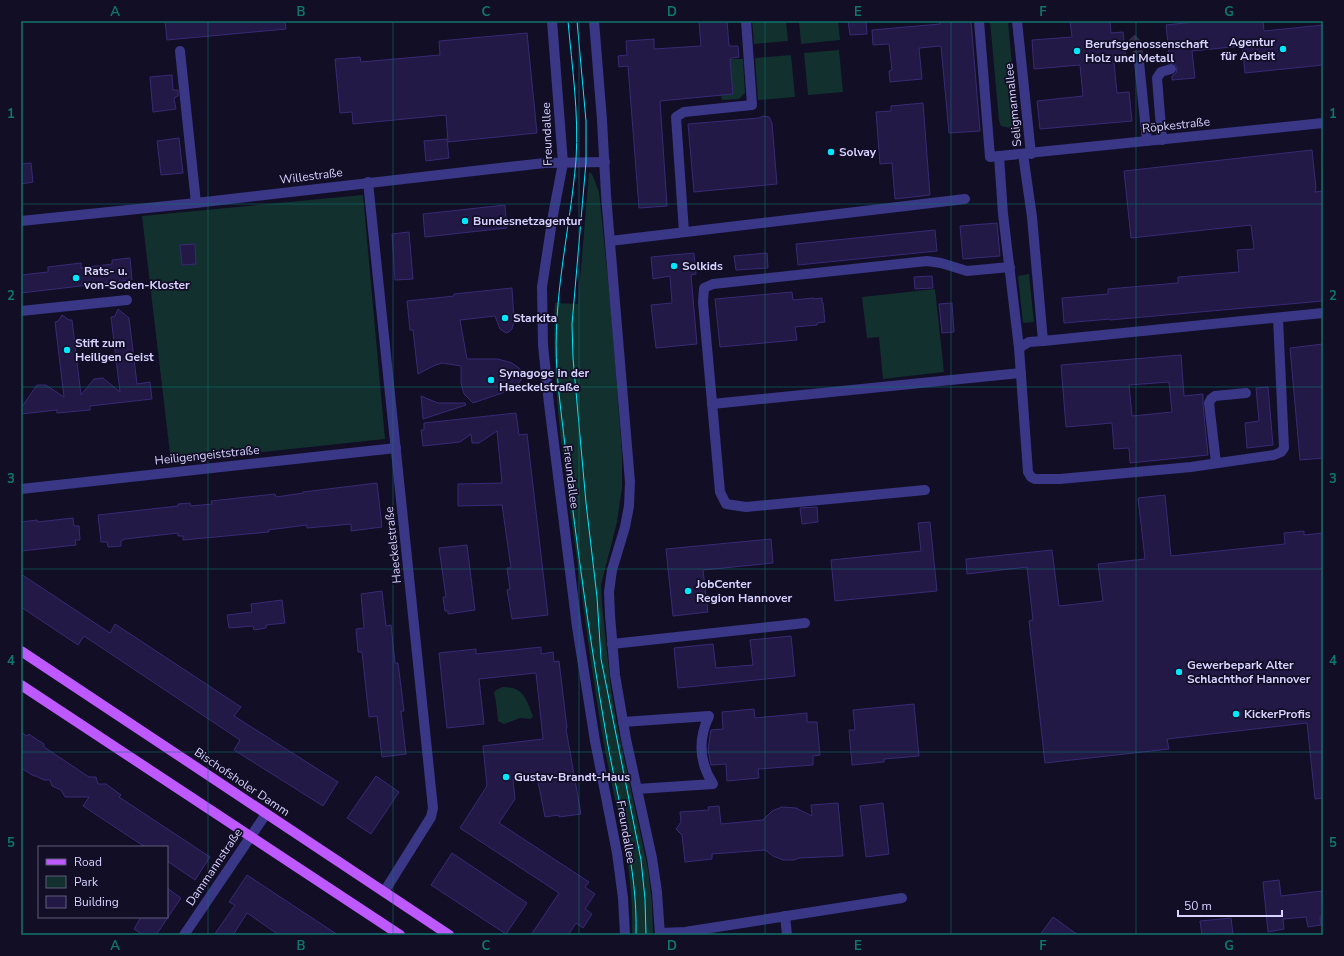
<svg xmlns="http://www.w3.org/2000/svg" width="1344" height="956" viewBox="0 0 1344 956" font-family="'Nunito Sans',sans-serif">
<style>
.green{fill:#11302e}
.building{fill:#221947;stroke:#382a74;fill-rule:evenodd}
.lines{fill:none;stroke-linecap:round;stroke-linejoin:round}
.minor-tunnel{stroke:#302b47;stroke-width:10;stroke-dasharray:10 5;stroke-linecap:butt}
.minor{stroke:#393786;stroke-width:10}
.major{stroke:#be59ff;stroke-width:10}
.tram{stroke:#00e8fd;stroke-width:1}
.grid{fill:none;stroke:#0f766e;stroke-width:1;stroke-opacity:0.55}
.poi-dot{fill:#00e8fd;stroke:#120e26;stroke-width:1.5}
.labels{text-anchor:middle;dominant-baseline:central;stroke-width:3.5;stroke-linejoin:round;paint-order:stroke}
.poi-label{font-size:12px;font-weight:bold;fill:#d7d2ff;stroke:#120e26;text-anchor:start}
.street-label{font-size:12px;fill:#d7d2ff;stroke:#120e26}
.neatline{fill:none;stroke:#0f766e;stroke-width:1.5}
.grid-label{font-size:13px;text-anchor:middle;font-weight:bold;fill:#0f766e}
</style>
<rect width="100%" height="100%" fill="#120e26"/>
<g class="green">
<polygon points="752,21 786,21 788,41 754,44"/>
<polygon points="799,21 838,21 840,40 801,44"/>
<polygon points="990,21 1008,21 1017,119 1017,124 1010,128 1001,126 999,121"/>
<polygon points="839,50 843,92 808,95 804,53"/>
<polygon points="791,55 795,97 758,100 755,58"/>
<polygon points="730,59 743,59 745,93 739,99 722,100 721,95 733,94"/>
<path d="M589 172 592 174 599 192 611 309 622 453V488L617 522 601 585 602 605 611 689 618 730 648 869 652 902 653 935H632C633 905 630 875 625 846 618 810 609 775 603 739 592 675 584 610 575 545 564 465 551 384 555 303L578 304Z"/>
<polygon points="363,195 385,439 171,462 142,216"/>
<polygon points="1029,274 1034,322 1023,323 1018,276"/>
<polygon points="935,289 944,372 883,379 879,337 867,338 862,297"/>
<path d="M503 687C524 687 526 699 533 716L531 719 520 718 504 724 498 721 496 702 494 693 496 690Z"/>
</g>
<g class="building">
<polygon points="165,21 285,21 286,29 167,40"/>
<polygon points="699,21 727,21 729,46 738,46 739,57 732,58 730,59 733,94 660,101 667,206 639,208 628,66 619,67 618,56 627,55 626,41 654,39 654,49 701,46"/>
<polygon points="848,21 866,21 867,34 850,35"/>
<polygon points="939,21 971,21 980,131 949,133 941,46 919,48 922,79 890,82 889,71 892,70 889,44 873,45 872,30 940,24"/>
<polygon points="1070,21 1110,21 1111,33 1123,32 1126,61 1114,62 1117,93 1129,92 1132,121 1040,129 1037,101 1083,96 1080,65 1034,69 1032,40 1072,37"/>
<polygon points="1203,21 1263,21 1264,31 1323,25 1323,65 1245,73 1242,46 1192,51 1195,78 1172,80 1172,76 1176,73 1177,68 1175,64 1170,63 1166,25"/>
<polygon points="527,33 537,133 448,142 446,115 353,124 352,112 340,113 335,59 360,57 361,62 440,55 439,41"/>
<polygon points="172,75 173,90 178,90 178,96 174,98 176,109 153,112 150,77"/>
<polygon points="923,103 930,195 895,199 892,163 880,164 876,112 891,111 891,106"/>
<polygon points="763,116 769,117 772,123 777,184 694,192 688,124 759,118"/>
<polygon points="179,138 183,173 161,175 157,141"/>
<polygon points="447,139 449,158 426,161 424,141"/>
<polygon points="1312,150 1316,188 1315,192 1323,191 1323,301 1110,320 1110,319 1064,323 1062,298 1108,294 1108,289 1178,283 1178,277 1239,272 1237,250 1254,249 1251,225 1131,238 1124,171"/>
<polygon points="31,163 33,182 21,184 21,164"/>
<polygon points="505,205 507,228 425,237 423,214"/>
<polygon points="997,223 1000,256 963,259 960,226"/>
<polygon points="935,230 937,251 798,265 796,244"/>
<polygon points="409,232 413,279 395,280 392,234"/>
<polygon points="195,244 196,264 182,265 180,245"/>
<polygon points="694,253 696,274 691,275 697,344 656,348 651,305 672,303 670,276 653,279 651,257"/>
<polygon points="767,253 768,268 736,270 734,256"/>
<polygon points="130,258 132,280 21,293 21,275 48,272 48,267 81,263 81,268 112,264 112,260"/>
<polygon points="932,276 933,288 915,289 914,277"/>
<polygon points="512,288 514,321 512,329 509,332 506,333 500,329 495,316 460,320 467,359 498,359 512,363 519,368 522,372 522,378 519,383 502,393 473,403 464,394 461,383 461,366 442,363 433,366 418,374 413,330 410,330 407,301 454,296 454,294"/>
<polygon points="792,292 793,300 814,298 814,299 822,298 822,303 823,303 825,322 817,323 817,325 795,327 797,340 720,347 715,299"/>
<polygon points="952,303 954,332 942,333 939,304"/>
<polygon points="118,309 129,318 137,384 150,382 152,399 90,406 90,410 57,413 57,410 21,414 21,408 37,385 46,385 64,397 55,322 58,321 62,315 69,320 72,320 81,395 94,379 103,378 120,392 111,317 115,316"/>
<polygon points="1323,344 1323,458 1300,460 1290,348"/>
<path d="M1181 355 1184 396 1203 394V404L1208 455 1130 463 1129 448 1114 449 1112 423 1066 427 1061 365ZM1169 382 1172 412 1132 416 1129 385Z"/>
<polygon points="1268,387 1273,445 1247,448 1245,423 1259,421 1256,388"/>
<polygon points="421,396 438,403 465,403 466,405 423,419"/>
<polygon points="516,413 519,435 527,434 548,615 512,619 507,590 510,589 507,568 511,568 502,505 458,506 458,484 502,483 497,431 479,443 472,443 471,434 460,442 423,446 421,430 424,430 424,423"/>
<polygon points="377,483 382,527 351,531 351,524 307,528 307,525 268,530 269,532 183,540 183,536 178,536 178,533 125,539 121,541 121,546 108,547 107,542 101,542 98,515 178,506 178,504 190,503 191,506 212,504 211,501 275,494 276,497 303,493 303,492"/>
<polygon points="1165,495 1171,556 1285,544 1284,533 1304,531 1304,535 1323,533 1323,798 1315,799 1307,723 1167,739 1169,749 1045,763 1029,621 1033,620 1027,567 967,574 966,559 1052,550 1059,606 1103,601 1098,564 1145,559 1138,498"/>
<polygon points="817,507 818,522 802,524 800,508"/>
<polygon points="73,518 74,526 79,526 80,540 75,540 76,545 21,551 21,522 37,520 38,522"/>
<polygon points="930,522 937,591 835,601 831,560 921,551 918,523"/>
<polygon points="771,539 773,563 703,570 708,612 673,616 666,549"/>
<polygon points="467,545 475,610 448,614 448,611 445,611 443,597 446,597 439,548"/>
<polygon points="21,574 110,633 115,624 241,707 234,716 338,782 323,806 234,750 240,740 84,636 78,645 21,607"/>
<polygon points="382,591 386,626 391,625 395,663 398,663 404,711 401,711 406,754 382,757 377,716 369,717 362,652 358,652 356,629 364,628 361,594"/>
<polygon points="282,600 285,623 266,625 266,628 254,630 253,626 229,628 227,615 252,612 251,604"/>
<polygon points="791,636 795,676 678,688 674,648 713,644 716,668 753,665 750,640"/>
<polygon points="541,647 541,654 553,652 554,662 559,661 567,728 566,729 581,814 559,817 559,815 545,817 537,776 513,779 515,799 499,823 589,882 585,887 595,894 585,909 592,914 583,928 576,923 568,935 531,935 559,893 460,828 487,786 483,746 543,739 536,673 479,679 484,724 447,728 439,653 476,649 476,654"/>
<polygon points="914,704 919,756 884,759 884,762 852,765 849,730 855,730 853,710"/>
<polygon points="754,709 755,718 807,713 807,722 817,722 820,755 813,756 813,765 758,769 759,778 727,781 726,764 711,765 708,750 711,730 723,729 722,712"/>
<polygon points="21,732 27,736 29,734 30,735 44,744 44,747 89,777 96,777 98,784 106,784 121,795 119,797 210,857 195,880 167,861 167,847 145,847 83,806 89,797 65,797 61,790 52,786 50,780 44,780 36,776 34,776 21,768"/>
<polygon points="376,776 399,792 371,834 347,818"/>
<polygon points="838,803 843,856 799,858 794,860 783,860 773,856 765,850 712,854 712,859 685,862 682,835 676,829 681,822 680,812 709,810 708,807 719,806 721,824 763,820 772,811 782,807 796,808 812,816 811,805"/>
<polygon points="883,803 889,854 866,857 860,806"/>
<polygon points="452,853 527,903 506,934 431,885"/>
<polygon points="247,875 309,916 338,935 279,935 247,913 233,935 214,935 235,905 229,902"/>
<polygon points="1279,880 1281,896 1322,891 1323,916 1320,917 1321,925 1308,927 1306,917 1283,919 1284,929 1268,932 1263,882"/>
<polygon points="167,888 181,898 156,935 143,935 134,929 141,917 167,917"/>
<polygon points="1053,917 1078,935 1040,935"/>
<polygon points="1231,918 1233,934 1202,935 1200,921"/>
</g>
<g class="lines">
<polyline class="minor-tunnel" points="1131,38 1137,44 1139,62"/>
<g class="minor">
<polyline points="552,21 563,163 553,215 542,287 543,345 549,404 577,627 595,741 617,853 623,898 625,935"/>
<polyline points="594,21 602,120 606,195 630,482 629,506 625,527 612,570 609,592 610,615 615,675 626,739 652,858 657,892 660,935"/>
<polyline points="979,21 990,157 1323,123"/>
<polyline points="1017,21 1031,154"/>
<polyline points="180,51 196,203"/>
<polyline points="1139,62 1147,141"/>
<polyline points="1162,140 1157,78 1161,72 1171,69"/>
<polyline points="1023,154 1032,217 1043,341"/>
<polyline points="999,156 1003,214 1019,348"/>
<polyline points="368,182 433,808 431,817 384,892"/>
<polyline points="21,221 196,203 491,169 545,163 605,162"/>
<polyline points="684,232 676,117 684,112 752,105 746,21"/>
<polyline points="610,241 965,199"/>
<polyline points="21,311 127,300"/>
<polyline points="1278,318 1284,448 1281,452 1274,455 1191,467 1060,479 1035,479 1031,477 1028,472 1019,348 1029,342 1043,341 1323,313"/>
<polyline points="712,404 1021,373"/>
<polyline points="1216,463 1209,403 1211,399 1215,396 1246,393"/>
<polyline points="21,489 396,448"/>
<polyline points="925,490 746,507 726,504 720,492 703,302 704,288 713,284 927,261 941,263 967,271 1010,267"/>
<polyline points="612,644 805,623"/>
<path d="M623 722 709 716C698 739 699 762 713 784L637 789"/>
<polyline points="785,916 787,935"/>
<polyline points="660,933 685,932 902,898"/>
<polyline points="184,935 266,814"/>
</g>
<g class="major">
<polyline points="21,651 449,935"/>
<polyline points="21,685 400,935"/>
</g>
<g class="tram">
<path d="M568 21C572 67 579 113 576 160 570 231 552 299 557 371 559 399 563 427 566 454 577 548 590 641 606 734 617 800 638 867 636 935"/>
<polyline points="577,21 586,121 586,162 572,324 573,358 586,503 597,597 601,659 641,860 645,899 646,935"/>
</g>
</g>
<path class="grid" d="M208 21V935M393 21V935M579 21V935M765 21V935M951 21V935M1136 21V935M21 204H1323M21 387H1323M21 569H1323M21 752H1323"/>
<g class="poi-dot">
<circle cx="1283" cy="49" r="4"/>
<circle cx="1077" cy="51" r="4"/>
<circle cx="831" cy="152" r="4"/>
<circle cx="465" cy="221" r="4"/>
<circle cx="674" cy="266" r="4"/>
<circle cx="76" cy="278" r="4"/>
<circle cx="505" cy="318" r="4"/>
<circle cx="67" cy="350" r="4"/>
<circle cx="491" cy="380" r="4"/>
<circle cx="688" cy="591" r="4"/>
<circle cx="1179" cy="672" r="4"/>
<circle cx="1236" cy="714" r="4"/>
<circle cx="506" cy="777" r="4"/>
</g>
<g class="labels">
<g class="poi-label">
<text x="1275" y="42" text-anchor="end">Agentur<tspan x="1275" dy="14">für Arbeit</tspan></text>
<text x="1085" y="44">Berufsgenossenschaft<tspan x="1085" dy="14">Holz und Metall</tspan></text>
<text x="839" y="152">Solvay</text>
<text x="473" y="221">Bundesnetzagentur</text>
<text x="682" y="266">Solkids</text>
<text x="84" y="271">Rats- u.<tspan x="84" dy="14">von-Soden-Kloster</tspan></text>
<text x="513" y="318">Starkita</text>
<text x="75" y="343">Stift zum<tspan x="75" dy="14">Heiligen Geist</tspan></text>
<text x="499" y="373">Synagoge in der<tspan x="499" dy="14">Haeckelstraße</tspan></text>
<text x="696" y="584">JobCenter<tspan x="696" dy="14">Region Hannover</tspan></text>
<text x="1187" y="665">Gewerbepark Alter<tspan x="1187" dy="14">Schlachthof Hannover</tspan></text>
<text x="1244" y="714">KickerProfis</text>
<text x="514" y="777">Gustav-Brandt-Haus</text>
</g>
<g class="street-label">
<text transform="translate(1013 105) rotate(-96)">Seligmannallee</text>
<text transform="translate(1176 125) rotate(-6)">Röpkestraße</text>
<text transform="translate(547 134) rotate(-92)">Freundallee</text>
<text transform="translate(311 176) rotate(-7)">Willestraße</text>
<text transform="translate(207 455) rotate(-6)">Heiligengeiststraße</text>
<text transform="translate(571 477) rotate(83)">Freundallee</text>
<text transform="translate(393 545) rotate(-96)">Haeckelstraße</text>
<text transform="translate(242 782) rotate(34)">Bischofsholer Damm</text>
<text transform="translate(626 832) rotate(80)">Freundallee</text>
<text transform="translate(214 867) rotate(-56)">Dammannstraße</text>
</g>
</g>
<rect width="1344" height="956" fill="none" stroke="#120e26" stroke-width="44"/>
<rect x="38" y="846" width="130" height="72" fill="#120e26" stroke="#615c7d"/>
<rect x="46" y="859" width="20" height="6" fill="#be59ff" stroke="#615c7d"/>
<text x="74" y="866" font-size="12" fill="#d7d2ff">Road</text>
<rect x="46" y="876" width="20" height="12" fill="#11302e" stroke="#615c7d"/>
<text x="74" y="886" font-size="12" fill="#d7d2ff">Park</text>
<rect x="46" y="896" width="20" height="12" fill="#221947" stroke="#615c7d"/>
<text x="74" y="906" font-size="12" fill="#d7d2ff">Building</text>
<path d="M1178 910v6h104v-6" fill="none" stroke="#d7d2ff" stroke-width="2"/>
<text x="1184" y="910" font-size="12" fill="#d7d2ff" stroke="#120e26" stroke-width="3" paint-order="stroke">50 m</text>
<rect x="22" y="22" width="1300" height="912" class="neatline"/>
<g class="grid-label">
<text x="115" y="16">A</text>
<text x="301" y="16">B</text>
<text x="486" y="16">C</text>
<text x="672" y="16">D</text>
<text x="858" y="16">E</text>
<text x="1043" y="16">F</text>
<text x="1229" y="16">G</text>
<text x="11" y="118">1</text>
<text x="1333" y="118">1</text>
<text x="11" y="300">2</text>
<text x="1333" y="300">2</text>
<text x="11" y="483">3</text>
<text x="1333" y="483">3</text>
<text x="11" y="665">4</text>
<text x="1333" y="665">4</text>
<text x="11" y="847">5</text>
<text x="1333" y="847">5</text>
<text x="115" y="950">A</text>
<text x="301" y="950">B</text>
<text x="486" y="950">C</text>
<text x="672" y="950">D</text>
<text x="858" y="950">E</text>
<text x="1043" y="950">F</text>
<text x="1229" y="950">G</text>
</g>
</svg>
